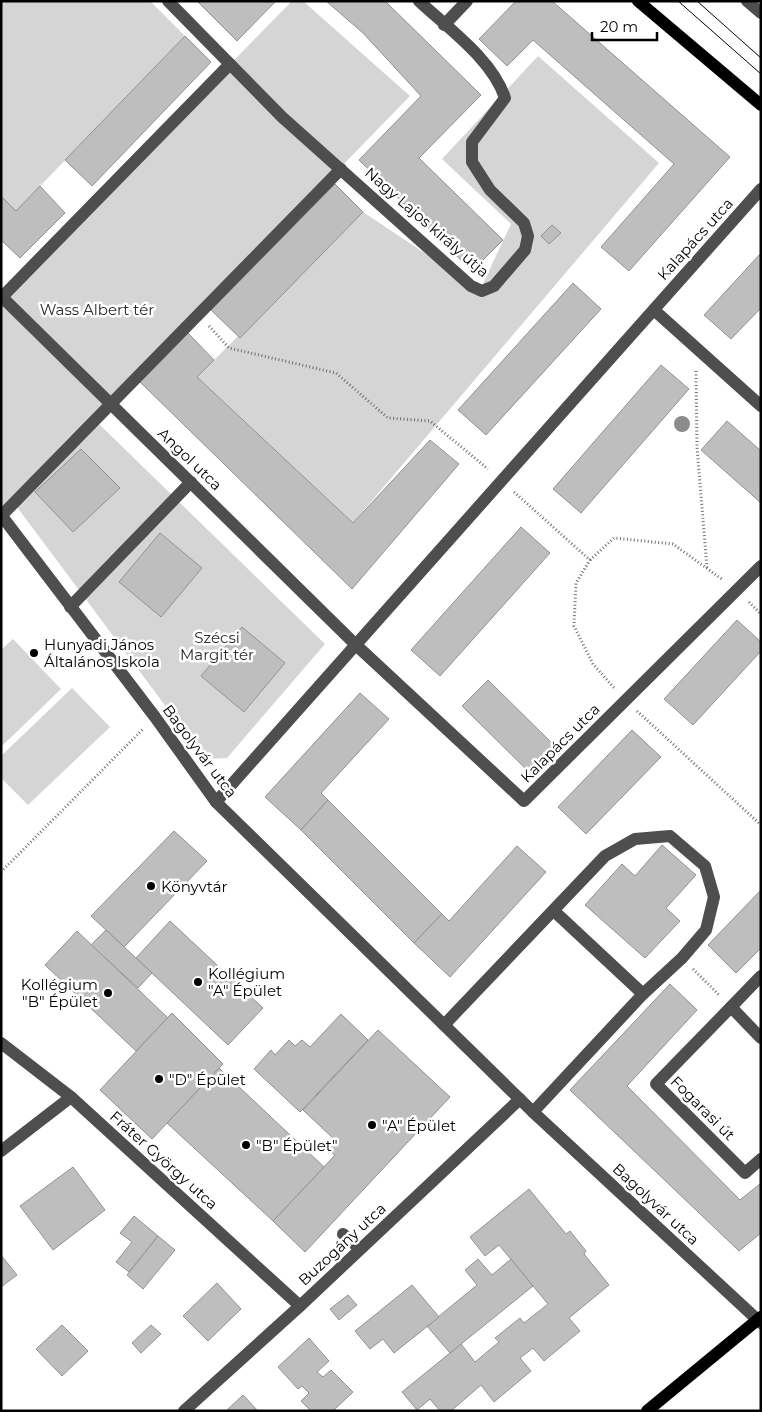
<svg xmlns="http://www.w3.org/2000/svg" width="762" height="1412" viewBox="0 0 762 1412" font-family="Montserrat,sans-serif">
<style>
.green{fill:#d5d5d5}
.building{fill:#bebebe;stroke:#929292}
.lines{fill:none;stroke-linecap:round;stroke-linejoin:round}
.path{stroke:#707070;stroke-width:3;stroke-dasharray:1 2.5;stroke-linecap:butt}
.minor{stroke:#4e4e4e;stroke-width:12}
.major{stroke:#000;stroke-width:12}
.tram{stroke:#000;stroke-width:1}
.tree{fill:#8b8b8b}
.poi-dot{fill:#000;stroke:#fff;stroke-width:2}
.labels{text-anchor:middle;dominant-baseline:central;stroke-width:5;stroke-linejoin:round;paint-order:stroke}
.street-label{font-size:15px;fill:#000;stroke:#fff}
.park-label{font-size:15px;fill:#2c2c2c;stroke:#fff}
.poi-label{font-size:15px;fill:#000;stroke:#fff;text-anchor:start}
</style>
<rect width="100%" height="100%" fill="#fff"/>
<g class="green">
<polygon points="1,1 150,1 185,36 16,211 1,196"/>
<polygon points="292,1 303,1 410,96 2,515 1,298"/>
<polygon points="538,56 659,163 353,523 197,377 363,212 480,290 511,224 442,159"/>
<polygon points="99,424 325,644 227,758 205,759 17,507"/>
<polygon points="13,639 61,689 1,747 1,650"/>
<polygon points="72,688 110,727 28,805 1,778 1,756"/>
</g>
<g class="building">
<polygon points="197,1 276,1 237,41"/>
<polygon points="326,1 385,1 481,95 419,158 503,240 472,271 359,160 421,96 363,33"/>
<polygon points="516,1 552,1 730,157 629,271 601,247 674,164 533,40 507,66 479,39"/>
<polygon points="185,36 211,62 92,186 65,160"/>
<polygon points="335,184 363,212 240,338 211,310"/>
<polygon points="40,186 65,213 20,258 1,240 1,196 16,211"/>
<polygon points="552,225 561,233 549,244 541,236"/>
<polygon points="761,253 761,308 731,339 704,315"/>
<polygon points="573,283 601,309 486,435 458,410"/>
<polygon points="188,333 214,360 197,377 353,523 430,440 459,464 352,589 139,381"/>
<polygon points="661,365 689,389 581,513 553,489"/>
<polygon points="727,421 761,451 761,503 701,450"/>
<polygon points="81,449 120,488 73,532 35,492"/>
<polygon points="521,527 550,553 440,676 411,650"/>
<polygon points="160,533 202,568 161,617 119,582"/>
<polygon points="737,620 761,642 761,651 693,725 664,699"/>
<polygon points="242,627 285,663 244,712 201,676"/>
<polygon points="488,680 559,750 533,776 462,706"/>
<polygon points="360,693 389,719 321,793 328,800 301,830 265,797"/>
<polygon points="632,730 661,757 586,834 558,807"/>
<polygon points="328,800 442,914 414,943 301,830"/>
<polygon points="174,831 207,861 124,947 91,916"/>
<polygon points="662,845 696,875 666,908 680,921 645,958 585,905 622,864 635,876"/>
<polygon points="517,846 546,872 450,977 414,943 442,914 449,921"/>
<polygon points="761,890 761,948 736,973 708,945"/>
<polygon points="170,921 263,1008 228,1045 136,958"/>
<polygon points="106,930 152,973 138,988 91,945"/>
<polygon points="77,931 168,1018 136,1051 45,965"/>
<polygon points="670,984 697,1010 627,1086 740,1200 761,1183 761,1233 739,1251 570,1090"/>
<polygon points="172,1013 223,1064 152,1139 100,1090"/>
<polygon points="341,1014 368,1040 300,1112 254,1069 271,1050 275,1055 289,1040 295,1046 302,1040 310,1047"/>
<polygon points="378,1030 450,1097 305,1252 273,1221 335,1155 328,1150 336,1141 303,1110"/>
<polygon points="219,1068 324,1167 273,1221 167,1123"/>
<polygon points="73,1167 105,1210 53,1250 20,1206"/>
<polygon points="529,1189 566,1234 570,1231 586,1251 584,1254 609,1285 569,1318 580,1331 544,1361 533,1348 520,1358 531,1371 494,1402 481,1385 451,1411 440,1411 430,1399 417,1410 402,1392 461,1344 475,1362 499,1342 495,1338 520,1318 524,1323 548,1304 499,1245 485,1256 470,1237"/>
<polygon points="134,1216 158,1236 129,1272 116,1262 132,1242 120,1233"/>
<polygon points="158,1236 175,1250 143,1289 127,1275"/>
<polygon points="1,1255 17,1275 1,1287"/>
<polygon points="478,1259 492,1275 511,1259 533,1286 450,1353 427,1326 477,1285 465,1270"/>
<polygon points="217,1283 241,1309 208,1341 183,1316"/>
<polygon points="412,1285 439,1317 394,1353 383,1339 370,1349 355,1331"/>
<polygon points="348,1295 357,1305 339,1320 330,1309"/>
<polygon points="62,1325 88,1351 62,1376 36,1349"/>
<polygon points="151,1325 161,1334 141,1353 132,1343"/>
<polygon points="309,1338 329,1361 317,1372 323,1377 331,1370 353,1392 333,1411 311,1411 301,1401 309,1393 302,1386 298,1389 278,1367"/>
<polygon points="243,1395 258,1411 226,1411"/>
</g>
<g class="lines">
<g class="path">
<polyline points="209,326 229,348 336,373 388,418 430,421 488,469"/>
<polyline points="696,371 697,447 707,568"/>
<polyline points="514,492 590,560 576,583 574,626 593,664 615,689"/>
<polyline points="590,560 614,538 673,544 723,580"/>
<polyline points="749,602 761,614"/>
<polyline points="637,711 761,825"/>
<polyline points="1,872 144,728"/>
<polyline points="693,969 720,996"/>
</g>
<g class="minor">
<path d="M168 1 282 117 471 286 482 291 494 286 525 250 528 236 524 223 490 190 472 162V142L505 98C493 60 448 28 419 1"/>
<polyline points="747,1 761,13"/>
<polyline points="444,25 467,1"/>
<polyline points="1,296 356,645 524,801 761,566"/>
<polyline points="1,298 230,64"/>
<polyline points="654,310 761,406"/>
<polyline points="1,515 155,717 216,802 533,1112 761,1323"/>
<polyline points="2,515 341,169"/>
<polyline points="70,607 191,482"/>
<polyline points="216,802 761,189"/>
<polyline points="554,911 643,994"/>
<polyline points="731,1007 761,976"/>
<polyline points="444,1025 605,856 635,839 670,836 705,866 714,897 706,930 682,958 643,994 533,1112"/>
<polyline points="761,1038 731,1007 656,1084 745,1173 761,1159"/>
<polyline points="1,1043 71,1097 300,1306"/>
<polyline points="1,1151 71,1097"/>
<polyline points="343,1234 360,1249"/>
<polyline points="184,1411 300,1306 520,1099"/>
</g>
<g class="major">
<polyline points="638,1 761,105"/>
<polyline points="647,1411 761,1317"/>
</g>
<g class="tram">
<polyline points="678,1 761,74"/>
<polyline points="697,1 761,58"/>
</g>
</g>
<circle class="tree" cx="682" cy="424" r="8"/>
<g class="poi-dot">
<circle cx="34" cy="653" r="5"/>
<circle cx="151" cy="886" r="5"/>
<circle cx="198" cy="982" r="5"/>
<circle cx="108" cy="993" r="5"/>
<circle cx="159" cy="1079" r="5"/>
<circle cx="372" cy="1125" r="5"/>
<circle cx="246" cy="1145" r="5"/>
</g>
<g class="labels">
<g class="street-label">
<text transform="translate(427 222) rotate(41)">Nagy Lajos király útja</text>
<text transform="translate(695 239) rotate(-48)">Kalapács utca</text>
<text transform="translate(190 459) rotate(44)">Angol utca</text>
<text transform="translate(560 743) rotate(-45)">Kalapács utca</text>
<text transform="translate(200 751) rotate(53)">Bagolyvár utca</text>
<text transform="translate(703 1108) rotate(45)">Fogarasi út</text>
<text transform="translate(164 1160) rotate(42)">Fráter György utca</text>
<text transform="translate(656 1204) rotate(43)">Bagolyvár utca</text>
<text transform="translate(342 1244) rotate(-43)">Buzogány utca</text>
</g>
<g class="park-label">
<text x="97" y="309">Wass Albert tér</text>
<text x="217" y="637">Szécsi<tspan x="217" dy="17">Margit tér</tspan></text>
</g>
<g class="poi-label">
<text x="44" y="644">Hunyadi János<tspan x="44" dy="17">Általános Iskola</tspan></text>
<text x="161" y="886">Könyvtár</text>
<text x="208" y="973">Kollégium<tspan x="208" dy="17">"A" Épület</tspan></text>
<text x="98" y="984" text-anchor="end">Kollégium<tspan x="98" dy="17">"B" Épület</tspan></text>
<text x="169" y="1079">"D" Épület</text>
<text x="382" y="1125">"A" Épület</text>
<text x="256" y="1145">"B" Épület"</text>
</g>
</g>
<rect width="762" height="1412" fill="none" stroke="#000000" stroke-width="5"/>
<path d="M592 32v8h65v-8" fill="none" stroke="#000000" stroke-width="2.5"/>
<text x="600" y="32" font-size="15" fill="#000000" stroke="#ffffff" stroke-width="4" paint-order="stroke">20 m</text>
</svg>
